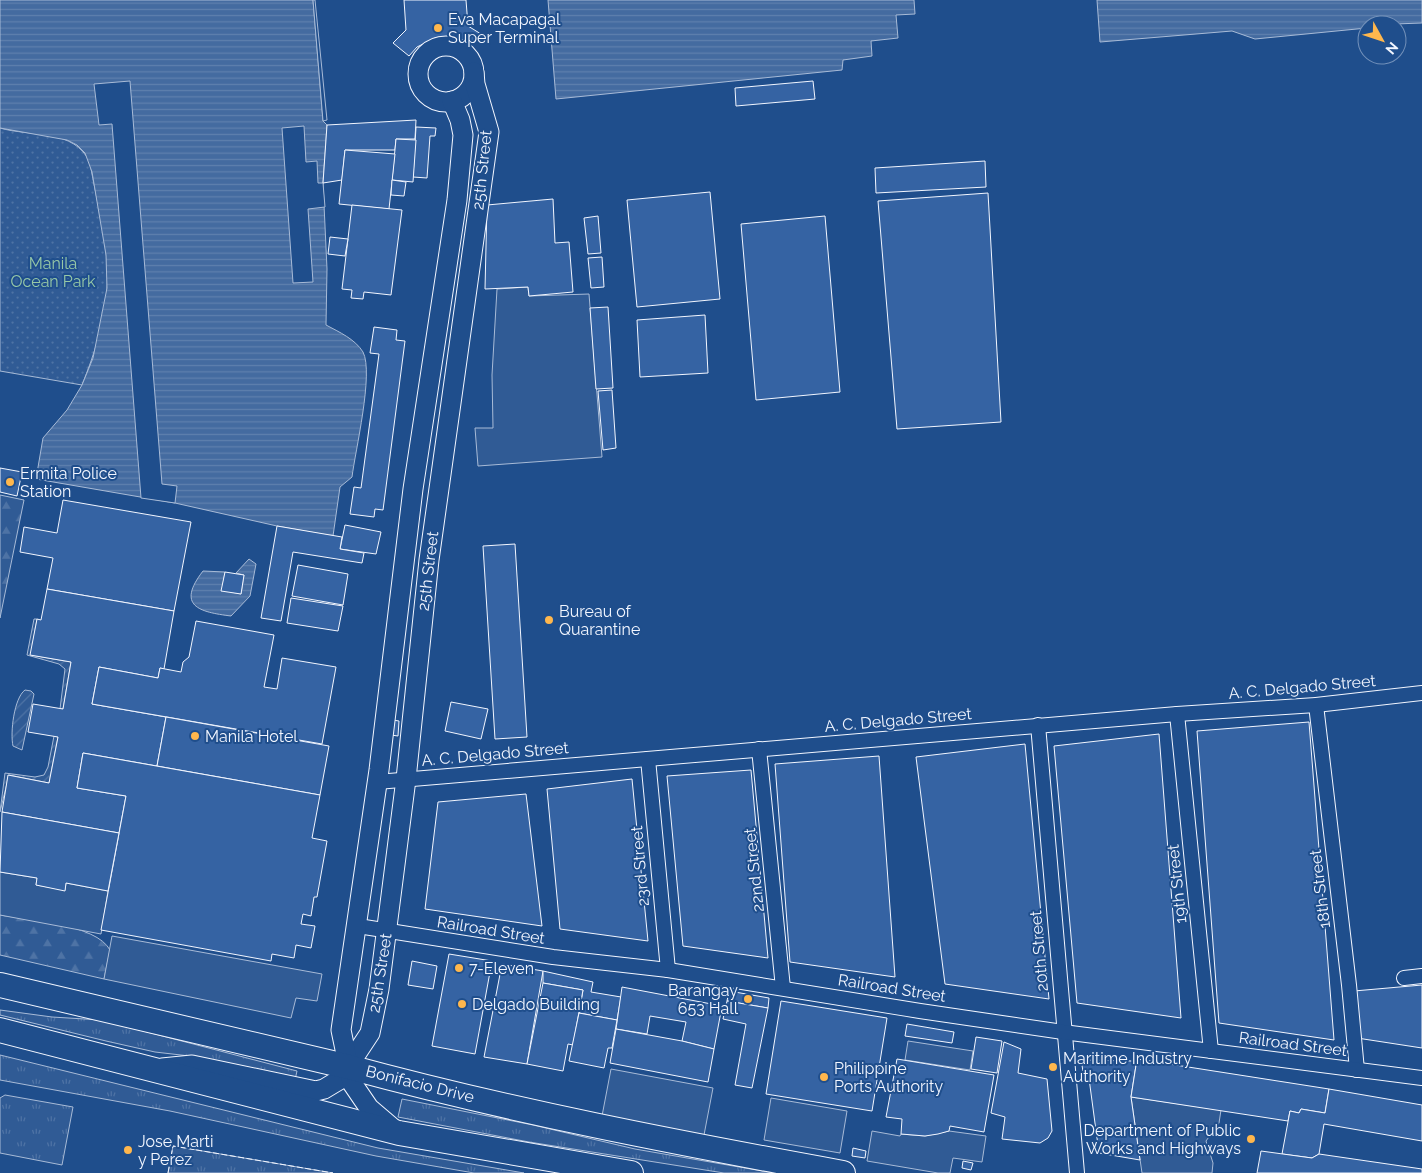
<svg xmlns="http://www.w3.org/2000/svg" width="1422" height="1173" viewBox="0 0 1422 1173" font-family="Raleway,sans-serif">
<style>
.grass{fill:url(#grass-tufts);stroke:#a8bbd7}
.forest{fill:url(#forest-firs);stroke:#a8bbd7}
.park{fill:url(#park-dots);stroke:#a8bbd7}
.garden{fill:url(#garden-furrows);stroke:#a8bbd7}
.built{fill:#305b95;stroke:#a8bbd7}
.water{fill:url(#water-rules);stroke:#a8bbd7}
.pier{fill:#1f4e8c;stroke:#a8bbd7}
.building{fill:#3563a3;stroke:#f2f6ff}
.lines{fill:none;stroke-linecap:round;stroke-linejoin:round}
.street-casing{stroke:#f2f6ff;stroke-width:16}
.secondary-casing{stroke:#f2f6ff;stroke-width:21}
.highway-casing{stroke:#f2f6ff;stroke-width:26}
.street{stroke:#1f4e8c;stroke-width:14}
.secondary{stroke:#1f4e8c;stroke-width:19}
.highway{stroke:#1f4e8c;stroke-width:24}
.fence{stroke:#f2f6ff;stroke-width:1;stroke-dasharray:6 2.5;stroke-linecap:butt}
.poi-dot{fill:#ffb74d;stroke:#1f4e8c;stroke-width:2}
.labels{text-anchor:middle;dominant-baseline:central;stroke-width:4;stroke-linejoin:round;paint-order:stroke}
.poi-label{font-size:16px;fill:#f2f6ff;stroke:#1f4e8c;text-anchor:start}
.street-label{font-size:16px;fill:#f2f6ff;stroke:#1f4e8c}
.park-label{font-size:16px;fill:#97c8a6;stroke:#1f4e8c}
</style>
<defs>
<pattern id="grass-tufts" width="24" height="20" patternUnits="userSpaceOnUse" patternTransform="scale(1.25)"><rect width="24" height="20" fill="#305b95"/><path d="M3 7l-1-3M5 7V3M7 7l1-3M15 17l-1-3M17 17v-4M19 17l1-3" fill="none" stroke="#4e73a5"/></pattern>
<pattern id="forest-firs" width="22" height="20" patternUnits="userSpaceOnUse" patternTransform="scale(1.25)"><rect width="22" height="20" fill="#305b95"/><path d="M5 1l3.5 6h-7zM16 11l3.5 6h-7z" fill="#4e73a5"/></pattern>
<pattern id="park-dots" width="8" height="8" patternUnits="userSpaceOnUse" patternTransform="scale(1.25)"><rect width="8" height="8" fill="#305b95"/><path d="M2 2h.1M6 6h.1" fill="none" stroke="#4e73a5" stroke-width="1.8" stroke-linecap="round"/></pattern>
<pattern id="garden-furrows" width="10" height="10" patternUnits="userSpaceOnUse" patternTransform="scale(1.25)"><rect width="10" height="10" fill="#305b95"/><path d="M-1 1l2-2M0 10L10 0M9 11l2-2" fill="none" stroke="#4e73a5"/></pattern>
<pattern id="water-rules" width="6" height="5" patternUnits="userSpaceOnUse" patternTransform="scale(1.25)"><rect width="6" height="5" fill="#446ba0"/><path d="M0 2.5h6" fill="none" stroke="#5f81ae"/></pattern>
</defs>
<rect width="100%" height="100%" fill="#1f4e8c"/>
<g class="grass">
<polygon points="0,1010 52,1017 101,1020 297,1071 295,1080 198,1057 155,1052 106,1041 0,1015"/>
<polygon points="0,1055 378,1148 524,1173 474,1173 376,1156 170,1111 0,1080"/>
<polygon points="5,1095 73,1107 62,1165 0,1153 0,1098"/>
<polygon points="402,1099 533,1125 635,1149 774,1173 724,1173 529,1142 398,1117"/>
<polygon points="173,1146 333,1173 168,1173"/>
</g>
<g class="forest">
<polygon points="0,495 24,500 0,618"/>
<path d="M0 915C28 920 96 924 110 950L104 979 0 955Z"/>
</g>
<path class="park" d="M0 128C30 137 75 128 90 163 97 204 110 247 107 289 105 322 94 355 82 385L0 371Z"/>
<g class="garden">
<polygon points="34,619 37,619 31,655 71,662 63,709 60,709 65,669 59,664 27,655"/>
<path d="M25 690 31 691 34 694 22 750 13 746C10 733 14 698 25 690Z"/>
<polygon points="54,736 58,737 49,783 9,775 0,812 5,773 35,777 44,775 48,767"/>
</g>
<g class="built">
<polygon points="528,287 529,296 589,294 602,457 478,466 475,428 493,428 492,375 497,289"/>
<polygon points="0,872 37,878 36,885 65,890 66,883 108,891 101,934 0,915"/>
<polygon points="112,936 322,974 317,1001 296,998 291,1018 104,979"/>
<polygon points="908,1041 973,1051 970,1070 905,1060"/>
<polygon points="611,1069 713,1088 704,1135 602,1116"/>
<polygon points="1131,1097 1221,1110 1219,1123 1206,1141 1213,1163 1212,1173 1142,1173"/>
<polygon points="771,1098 847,1111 840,1153 764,1140"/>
<polygon points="872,1131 900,1136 901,1134 925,1136 949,1131 986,1136 982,1162 953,1158 950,1173 938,1173 867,1161"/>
</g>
<g class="water">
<path d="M0 0H313L323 121 327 125 323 183 327 269 326 325C339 332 355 339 363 352 374 373 355 452 352 477L340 487 333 536 277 526 175 503 36 479 43 438 67 410 82 385 93 358 107 288 106 255 92 172 85 153 77 145 67 140 0 128Z"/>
<polygon points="548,0 914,0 915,14 896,15 898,38 871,41 872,56 843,60 842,70 556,99"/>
<polygon points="1097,0 1422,0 1422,23 1367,25 1367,28 1255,39 1232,31 1100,42"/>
<path d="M249 559 256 564 250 596 231 616C199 612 176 606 203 571L225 572 222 590 241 594 244 575 236 573Z"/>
</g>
<g class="pier">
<polygon points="313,0 315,0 327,120 323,121"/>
<polygon points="130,81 162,484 177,486 175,503 141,498 112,124 99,125 94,84"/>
<polygon points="304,126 306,162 317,161 318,183 323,183 325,207 308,209 313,282 293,283 282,128"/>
</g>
<g class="building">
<polygon points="404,0 466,0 468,26 481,34 469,47 453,39 435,38 417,47 409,56 393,43 406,30"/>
<polygon points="813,81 815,99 736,106 735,88"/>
<polygon points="416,120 415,139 396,139 395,150 345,150 342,180 323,183 327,125"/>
<polygon points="416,127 436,128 435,136 430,136 427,178 413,177"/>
<polygon points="396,139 416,140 413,182 392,180"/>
<polygon points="345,150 395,154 389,209 339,204"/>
<polygon points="985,161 986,187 876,193 875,168"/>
<polygon points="392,180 406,182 404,196 391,195"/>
<polygon points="710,192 720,299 637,307 627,200"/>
<polygon points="988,193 1001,422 897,429 878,201"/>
<polygon points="553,199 555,243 569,242 573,292 529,296 528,287 485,289 487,205"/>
<polygon points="352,205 402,210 391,295 364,292 363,299 351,298 352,290 342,289"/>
<polygon points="598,216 601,253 588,254 584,218"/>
<polygon points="825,216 840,392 756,400 741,224"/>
<polygon points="330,237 348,239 345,256 328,254"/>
<polygon points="602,257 604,287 591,288 588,258"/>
<polygon points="608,307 613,388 596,389 590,308"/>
<polygon points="705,315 708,373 640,377 637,320"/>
<polygon points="374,327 397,330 396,340 405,341 383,510 375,509 374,517 350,514 354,487 361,488 379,354 370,353"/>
<polygon points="612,390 616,448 603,450 598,391"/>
<polygon points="0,468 22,472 17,496 0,492"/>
<polygon points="63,500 191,522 174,611 47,589 53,558 20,552 24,527 57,533"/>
<polygon points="345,525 381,532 376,554 340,549"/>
<polygon points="277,526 342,537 340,549 364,553 362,563 293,552 281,621 261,618"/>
<polygon points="515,544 527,737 495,739 483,546"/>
<polygon points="298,565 348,574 343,605 292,596"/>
<polygon points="225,572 244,575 241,594 221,591"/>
<polygon points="47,589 174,611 164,669 160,668 158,678 99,667 92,704 166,717 157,766 83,753 77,788 126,796 119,833 2,812 8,775 49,783 58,737 28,732 33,704 63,709 71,662 30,655 37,619 41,620"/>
<polygon points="291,598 343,606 338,631 287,623"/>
<polygon points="196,621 274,635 264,687 277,689 282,658 336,667 322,744 92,704 99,667 158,678 160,668 181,672 183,662 189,657"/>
<polygon points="451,702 488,709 481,739 445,731"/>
<polygon points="166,717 329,746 320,795 157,766"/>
<polygon points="393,720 399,721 398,736 391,735"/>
<polygon points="1309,722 1334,1040 1219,1023 1197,731"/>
<polygon points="1159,734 1181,1018 1077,1003 1054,746"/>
<polygon points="1025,744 1049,999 945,984 916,757"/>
<polygon points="83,753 320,795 312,838 327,841 317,897 314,897 311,916 303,914 301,924 315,926 311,948 296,945 294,958 272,954 271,961 101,930 126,796 77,788"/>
<polygon points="879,756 895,977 790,962 775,764"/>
<polygon points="751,770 768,958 683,946 667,776"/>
<polygon points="632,779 648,941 560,929 547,789"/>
<polygon points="526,794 542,926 425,909 438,802"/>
<polygon points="2,812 119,833 108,891 66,883 65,891 36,885 37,878 0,872"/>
<polygon points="449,954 492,961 475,1054 432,1046"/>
<polygon points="412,961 437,966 433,989 408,985"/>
<polygon points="502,964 543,971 527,1064 484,1057"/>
<polygon points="543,971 593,982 591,992 621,997 617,1020 579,1013 583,990 543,983"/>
<polygon points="543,983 583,990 573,1045 568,1044 563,1071 527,1064"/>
<polygon points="1422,985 1422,1048 1357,1038 1354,991"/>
<polygon points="622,987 722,1006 714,1049 682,1041 686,1022 650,1016 647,1034 616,1029"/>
<polygon points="729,991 769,998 768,1008 727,1001"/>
<polygon points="727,1001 768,1008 752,1088 735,1085 746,1024 723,1019"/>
<polygon points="781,1001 887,1018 872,1111 766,1094"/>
<polygon points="579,1013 617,1020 612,1048 608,1048 604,1068 569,1061"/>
<polygon points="907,1024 954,1032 952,1043 905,1036"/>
<polygon points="616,1029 682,1041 714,1049 708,1082 610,1063"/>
<polygon points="976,1037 1002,1041 997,1073 971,1069"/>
<polygon points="1004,1042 1021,1049 1018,1073 1047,1079 1052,1131 1048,1138 1040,1143 1002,1139 1005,1117 991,1113"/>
<polygon points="897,1059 994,1075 984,1132 950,1126 949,1131 938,1134 925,1136 901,1134 902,1119 886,1117"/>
<polygon points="1137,1059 1131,1097 1140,1160 1099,1153 1088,1071 1083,1071 1081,1060 1132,1061"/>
<polygon points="1137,1059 1329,1089 1325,1113 1301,1109 1299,1113 1290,1111 1288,1121 1131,1097"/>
<polygon points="1329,1089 1422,1105 1422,1141 1324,1124 1319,1154 1312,1158 1282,1154 1290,1111 1299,1113 1301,1109 1325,1113"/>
<polygon points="853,1148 866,1151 865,1158 852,1156"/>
<polygon points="1261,1151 1312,1158 1319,1154 1422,1169 1422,1173 1257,1173"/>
<polygon points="963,1161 973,1163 971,1170 962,1168"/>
</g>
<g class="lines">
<g class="street-casing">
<g id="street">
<polyline points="1316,705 1349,985 1357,1070"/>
<polyline points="1177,714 1211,1051"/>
<polyline points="1038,725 1077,1173"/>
<polyline points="759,749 783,988"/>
<polyline points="648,759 668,970"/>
<polyline points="377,782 1177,714 1316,705 1422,693"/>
<polyline points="358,926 553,957 668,970 920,1011 1063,1032 1422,1078"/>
<polyline points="1404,978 1422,976"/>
</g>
</g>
<g class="secondary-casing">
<g id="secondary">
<circle cx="446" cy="74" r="28"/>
<polyline points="162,1068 192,1065 316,1091 324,1089 339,1080 370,1033 379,989 406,779 429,560 489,132 475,84 474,72"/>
<polyline points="396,1131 369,1108 352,1083 341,1030 379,770 413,489 457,200 463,135 460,120 452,101"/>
</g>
</g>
<g class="highway-casing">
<g id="highway">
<path d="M0 985 349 1067C511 1111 678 1143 843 1173"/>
<polyline points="0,1030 399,1133 631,1173"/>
</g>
</g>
<use href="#street" class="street"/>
<use href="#secondary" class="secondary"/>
<use href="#highway" class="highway"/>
<polyline class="fence" points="168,1173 173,1146 333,1173"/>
</g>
<g class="poi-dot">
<circle cx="438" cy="28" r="5"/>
<circle cx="10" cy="482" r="5"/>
<circle cx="549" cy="620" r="5"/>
<circle cx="195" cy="736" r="5"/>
<circle cx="459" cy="968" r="5"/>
<circle cx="748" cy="999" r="5"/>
<circle cx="462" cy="1004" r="5"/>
<circle cx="1053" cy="1067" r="5"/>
<circle cx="824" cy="1077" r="5"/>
<circle cx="1251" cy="1139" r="5"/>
<circle cx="128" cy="1150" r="5"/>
</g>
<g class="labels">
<g class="poi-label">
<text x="448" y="19">Eva Macapagal<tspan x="448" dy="18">Super Terminal</tspan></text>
<text x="20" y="473">Ermita Police<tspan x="20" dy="18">Station</tspan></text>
<text x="559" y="611">Bureau of<tspan x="559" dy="18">Quarantine</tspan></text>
<text x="205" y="736">Manila Hotel</text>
<text x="469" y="968">7-Eleven</text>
<text x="738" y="990" text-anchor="end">Barangay<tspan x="738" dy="18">653 Hall</tspan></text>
<text x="472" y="1004">Delgado Building</text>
<text x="1063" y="1058">Maritime Industry<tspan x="1063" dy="18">Authority</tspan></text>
<text x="834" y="1068">Philippine<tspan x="834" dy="18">Ports Authority</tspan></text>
<text x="1241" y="1130" text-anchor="end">Department of Public<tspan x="1241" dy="18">Works and Highways</tspan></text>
<text x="138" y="1141">Jose Marti<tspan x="138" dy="18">y Perez</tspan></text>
</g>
<g class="street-label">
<text transform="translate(482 170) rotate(-84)">25th Street</text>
<text transform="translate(428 571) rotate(-83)">25th Street</text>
<text transform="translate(1302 687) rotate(-5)">A. C. Delgado Street</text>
<text transform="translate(898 720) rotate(-5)">A. C. Delgado Street</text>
<text transform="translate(495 754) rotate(-5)">A. C. Delgado Street</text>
<text transform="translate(640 866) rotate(-95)">23rd Street</text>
<text transform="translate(754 870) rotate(-96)">22nd Street</text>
<text transform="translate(1177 884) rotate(-96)">19th Street</text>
<text transform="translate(1320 889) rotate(-97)">18th Street</text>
<text transform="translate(491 930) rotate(9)">Railroad Street</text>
<text transform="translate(1039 951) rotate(-95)">20th Street</text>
<text transform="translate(380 973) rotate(-81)">25th Street</text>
<text transform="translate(892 988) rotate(9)">Railroad Street</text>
<text transform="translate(1293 1044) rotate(7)">Railroad Street</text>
<text transform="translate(420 1084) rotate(14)">Bonifacio Drive</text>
</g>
<g class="park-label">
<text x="53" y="263">Manila<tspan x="53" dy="18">Ocean Park</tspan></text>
</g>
</g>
<g transform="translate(1382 40) rotate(130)"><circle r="24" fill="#1f4e8c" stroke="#7391ba"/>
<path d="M0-4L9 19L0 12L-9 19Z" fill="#ffb74d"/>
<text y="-8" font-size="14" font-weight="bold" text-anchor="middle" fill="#f2f6ff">N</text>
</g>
</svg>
